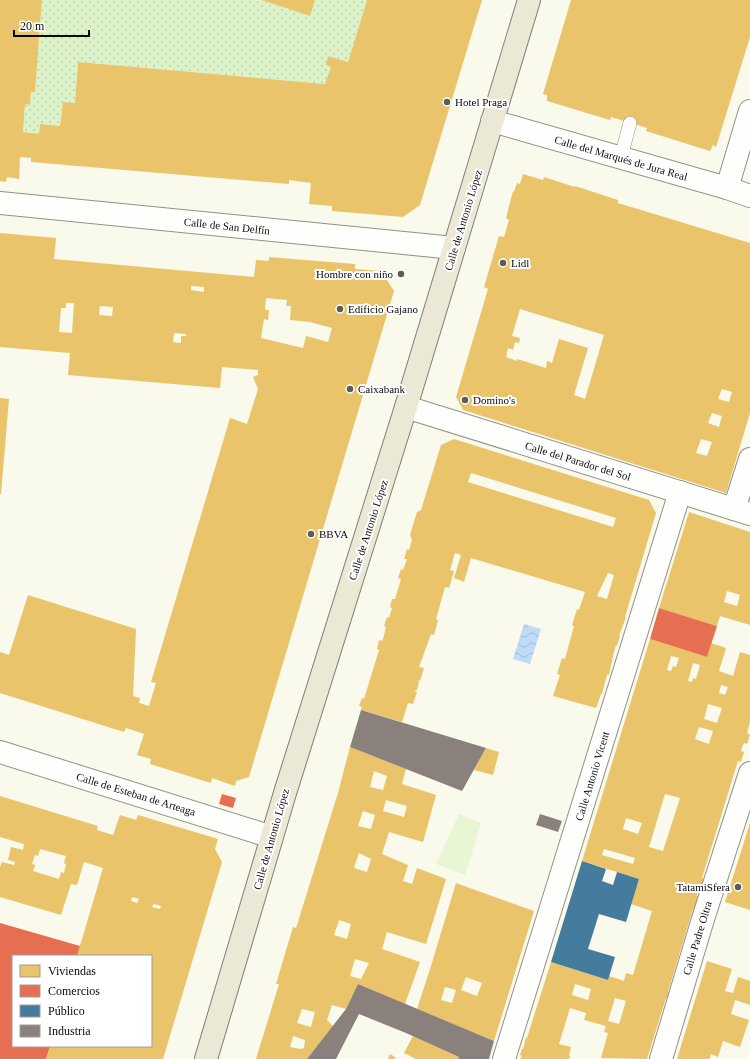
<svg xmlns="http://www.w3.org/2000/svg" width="750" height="1059" viewBox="0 0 750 1059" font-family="Georgia,serif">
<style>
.garden{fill:url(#garden-dots)}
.pitch{fill:#e8f6d3}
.water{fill:url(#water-waves)}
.homes{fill:#e9c46a;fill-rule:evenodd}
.shops{fill:#e76f51}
.public{fill:#457b9d}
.industry{fill:#8a817c}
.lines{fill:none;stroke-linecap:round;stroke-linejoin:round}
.service-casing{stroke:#91918b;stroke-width:14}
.minor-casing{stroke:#91918b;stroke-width:24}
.primary-casing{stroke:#7e7e78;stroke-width:24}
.service{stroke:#fefefc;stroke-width:13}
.minor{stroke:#fefefc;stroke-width:22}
.primary{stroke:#ebe9d5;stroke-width:22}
.poi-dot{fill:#5d5d58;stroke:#fff;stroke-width:1.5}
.labels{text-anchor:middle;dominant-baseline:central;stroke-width:4;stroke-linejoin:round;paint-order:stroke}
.poi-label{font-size:11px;fill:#090909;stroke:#fff;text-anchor:start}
.street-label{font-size:11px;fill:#090909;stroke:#fff}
</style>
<defs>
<pattern id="garden-dots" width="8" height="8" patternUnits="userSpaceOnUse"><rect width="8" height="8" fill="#dcf2c9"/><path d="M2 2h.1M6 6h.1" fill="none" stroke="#bbceab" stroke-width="1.8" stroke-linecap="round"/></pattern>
<pattern id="water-waves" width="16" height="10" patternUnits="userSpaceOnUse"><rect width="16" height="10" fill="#bedcf7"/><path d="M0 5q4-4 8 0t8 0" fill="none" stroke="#a2bbd2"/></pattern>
</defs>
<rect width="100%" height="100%" fill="#f9f9ec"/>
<polygon class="garden" points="42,0 260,0 310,16 315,0 367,0 348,62 328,56 326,65 331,67 325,84 78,62 75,103 63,102 60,126 40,124 39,134 23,132 25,104 30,105 31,92 35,92"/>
<polygon class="pitch" points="459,814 481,823 465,875 436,864"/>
<polygon class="water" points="524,624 541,629 530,664 513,659"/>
<g class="homes">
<polygon points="0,0 42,0 35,92 31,92 30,105 25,104 23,132 39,134 40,124 60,126 63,102 75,103 78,62 325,84 331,67 326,65 328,56 348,62 367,0 482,0 420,205 403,217 332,211 332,206 309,204 311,183 289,180 289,184 31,162 31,158 20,157 19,179 7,177 6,182 0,181"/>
<polygon points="261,0 315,0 310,16"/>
<polygon points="571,0 750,0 750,37 716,147 713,145 710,151 646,131 647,128 611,117 610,120 547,101 547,95 543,94"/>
<path d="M523 174 543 180 544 177 575 187V186L618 200V203L750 243V413L726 493 463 410 456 397 488 289 484 287 499 236 504 237 509 220 506 218 513 191 514 192 517 183 520 184ZM520 309 604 335 585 399 574 395 588 348 559 339 552 363 547 361 546 368 517 359V361L506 357 508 348 513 350 515 342 519 343 520 338 512 336ZM722 389 732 392 729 402 718 399ZM712 413 722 416 719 427 708 423ZM701 439 712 442 707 456 696 453Z"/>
<path d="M0 233 56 238 54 259 254 277 256 260 269 261V257L355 264V269L381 271 394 291 249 777 236 781 235 786 212 778 211 783 150 764 151 759 137 755 144 734 126 728 124 732 0 693V652L9 655 28 595 136 629 133 696 140 698 139 703 149 706 156 683 151 682 230 418 247 424 258 389 253 377 258 375V370L222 367 220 388 68 375 70 353 0 347ZM191 286 204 287V292L191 290ZM266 298 287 300 286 306H291L290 320 310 322 332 328 328 342 306 336 303 348 261 338 264 319 268 320 269 310H265ZM66 303H74L72 333 59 332 61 308H66ZM100 306 113 307 112 316 99 315ZM174 333 186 334V336H181V343L173 342Z"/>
<polygon points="0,398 9,399 1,494 0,494"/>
<path d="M454 439 649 500 656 513 625 617H626L619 636H620L617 646 616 645 613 656 609 675H607L602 694H601L596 708 553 696 560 675 557 674 562 658 565 659 574 626 572 625 577 609 579 610 585 592 471 558 464 582 454 578 461 555 455 553 450 570 454 571 449 588 445 587 436 619 438 620 434 635 431 634 419 667 424 668 420 681 418 680 419 682 417 690 414 691 417 692 413 704 408 703 402 722 361 710 362 707 359 706 362 698 364 699 379 650 377 649 379 640 382 641 383 639 386 627 384 626 387 617 389 618 392 608 390 607 392 599H395L401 579 398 578 401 569 403 570 407 559H404L407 549 409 550 412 540 410 535 417 512 421 510 441 445ZM471 473 616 518 613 527 468 482ZM608 573 614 575 607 599 597 596Z"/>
<path d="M689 512 750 532V625L720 616 717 626 659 608ZM727 591 740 595 737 606 724 602Z"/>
<path d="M650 639 707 657 711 643 726 648 719 671 733 676 740 652 750 655V722L747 733 750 735 747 744 744 743 742 747 741 751 744 752 741 762 738 761 702 878 704 879 700 891 698 890 697 896 699 897 695 909H693L668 992H669L667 998H666L647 1059 601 1058 608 1033 604 1032 606 1026 584 1020 586 1013 570 1008 559 1044 571 1047 569 1056H570L569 1059H520L522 1056 520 1055 522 1049H523L526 1037 527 1038 551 962 608 980 609 976 624 981 626 973 633 975 652 911 631 904 639 879 582 861ZM671 656 679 658 676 667 673 666 671 671 667 670ZM693 663 700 665 696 679 693 678 692 682 688 681ZM721 685 728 687 725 695 719 693ZM708 704 722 708 717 723 704 719ZM699 727 713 731 709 744 695 739ZM665 794 680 798 663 851 649 847ZM626 818 642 823 638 834 623 829ZM604 849 635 858 633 864 602 855ZM575 984 591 989 588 1000 572 995ZM615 998 626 1001 619 1024 608 1021Z"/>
<path d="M350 747 406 769 402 784 436 795 423 842 389 832 382 854 408 865 403 881 412 884 417 868 446 879 426 944 387 932 382 949 420 962 405 1004 358 984 346 1009 332 1005 327 1020 333 1026 307 1059H256L279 984H276L293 927 296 928 297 925 338 793ZM374 771 387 776 383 790 370 787ZM386 800 407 806 404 817 383 811ZM363 811 375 815 371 829 358 826ZM359 853 371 859 367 872 354 868ZM339 920 351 924 347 939 334 935ZM355 959 369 963 361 979 350 976ZM302 1009 315 1012 311 1027 297 1023ZM293 1036 305 1040 304 1048 300 1049 290 1047Z"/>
<polygon points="486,748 499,752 493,775 474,770"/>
<path d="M0 796 98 826 97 830 113 835 120 815 136 820 138 815 218 839 215 849 222 862 163 1059H46L50 1046H151V956H77L103 868 84 862 77 885 71 884 61 915 0 897V867L2 862 14 865 15 862 8 860 11 847 23 850 24 844 0 837ZM40 849 66 856 64 863 66 864 64 873 61 872 59 879 33 871 35 865 32 864 35 855 38 856ZM132 897 139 899 137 903 131 901ZM154 904 161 906 160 909 152 907Z"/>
<polygon points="750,823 750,910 725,902"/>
<path d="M456 883 534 911 494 1041 417 1009 431 966ZM466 977 482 983 477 996 461 990ZM445 987 456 990 452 1003 441 1000Z"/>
<polygon points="707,961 732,969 725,991 733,993 738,977 750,981 750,1005 735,1000 731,1014 749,1020 740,1047 723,1041 718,1057 711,1054 710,1059 677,1059"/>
<polygon points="413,1036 459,1057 458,1059 416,1059 404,1053"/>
<polygon points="390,1054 395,1057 395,1059 388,1059"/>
</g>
<g class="shops">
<polygon points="659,608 717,626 707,657 650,639"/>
<polygon points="222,794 236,798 233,808 219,804"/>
<polygon points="0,923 80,946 77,956 13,956 13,1046 50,1046 46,1059 0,1059"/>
</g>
<polygon class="public" points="582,861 606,869 602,881 613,885 617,872 639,879 626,922 599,914 588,949 615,957 608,980 551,962"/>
<g class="industry">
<polygon points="361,710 394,720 486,748 462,791 350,747"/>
<polygon points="540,814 562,821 558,832 536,825"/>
<polygon points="358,984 494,1041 489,1059 458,1059 459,1057 406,1033 359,1014 336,1059 307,1059 346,1009"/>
</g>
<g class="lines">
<g class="service-casing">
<polyline id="service" points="621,157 630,123"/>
</g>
<g class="minor-casing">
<g id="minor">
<polyline points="492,121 727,188 750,196"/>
<polyline points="727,188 750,111"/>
<polyline points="0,203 454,248"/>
<polyline points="406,407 750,514"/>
<polyline points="734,509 750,459"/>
<polyline points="0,752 272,837"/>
<polyline points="504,1059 680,492"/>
<polyline points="661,1059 703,919 750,773"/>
</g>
</g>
<g class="primary-casing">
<polyline id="primary" points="206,1059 285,793 406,407 529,0"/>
</g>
<use href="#service" class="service"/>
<use href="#minor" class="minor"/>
<use href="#primary" class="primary"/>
</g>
<g class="poi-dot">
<circle cx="447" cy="102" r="4"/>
<circle cx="503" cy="263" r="4"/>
<circle cx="401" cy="274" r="4"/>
<circle cx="340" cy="309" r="4"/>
<circle cx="350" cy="389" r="4"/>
<circle cx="465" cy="400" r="4"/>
<circle cx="311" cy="534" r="4"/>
<circle cx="738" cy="887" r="4"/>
</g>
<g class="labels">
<g class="poi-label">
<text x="455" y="102">Hotel Praga</text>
<text x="511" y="263">Lidl</text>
<text x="393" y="274" text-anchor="end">Hombre con niño</text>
<text x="348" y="309">Edificio Gajano</text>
<text x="358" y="389">Caixabank</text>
<text x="473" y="400">Domino's</text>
<text x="319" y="534">BBVA</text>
<text x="730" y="887" text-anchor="end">TatamiSfera</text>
</g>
<g class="street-label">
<text transform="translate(621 158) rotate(16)">Calle del Marqués de Jura Real</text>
<text transform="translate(463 220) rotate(-73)">Calle de Antonio López</text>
<text transform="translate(227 226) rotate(6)">Calle de San Delfín</text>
<text transform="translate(578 461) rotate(17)">Calle del Parador del Sol</text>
<text transform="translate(368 530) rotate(-72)">Calle de Antonio López</text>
<text transform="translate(592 776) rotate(-73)">Calle Antonio Vicent</text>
<text transform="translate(136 794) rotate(17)">Calle de Esteban de Arteaga</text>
<text transform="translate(271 839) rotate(-74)">Calle de Antonio López</text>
<text transform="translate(697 938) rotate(-73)">Calle Padre Oltra</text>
</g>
</g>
<rect x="12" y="955" width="140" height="92" fill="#ffffff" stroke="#9d9d9d"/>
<rect x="20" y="965" width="20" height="12" fill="#e9c46a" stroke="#9d9d9d"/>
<text x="48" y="975" font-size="12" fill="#090909">Viviendas</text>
<rect x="20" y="985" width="20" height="12" fill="#e76f51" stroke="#9d9d9d"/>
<text x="48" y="995" font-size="12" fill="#090909">Comercios</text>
<rect x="20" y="1005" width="20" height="12" fill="#457b9d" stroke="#9d9d9d"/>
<text x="48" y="1015" font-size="12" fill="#090909">Público</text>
<rect x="20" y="1025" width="20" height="12" fill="#8a817c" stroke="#9d9d9d"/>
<text x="48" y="1035" font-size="12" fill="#090909">Industria</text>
<path d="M14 30v6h75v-6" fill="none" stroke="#090909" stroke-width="2"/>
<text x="20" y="30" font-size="12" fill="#090909" stroke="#ffffff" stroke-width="3" paint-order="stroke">20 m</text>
</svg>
